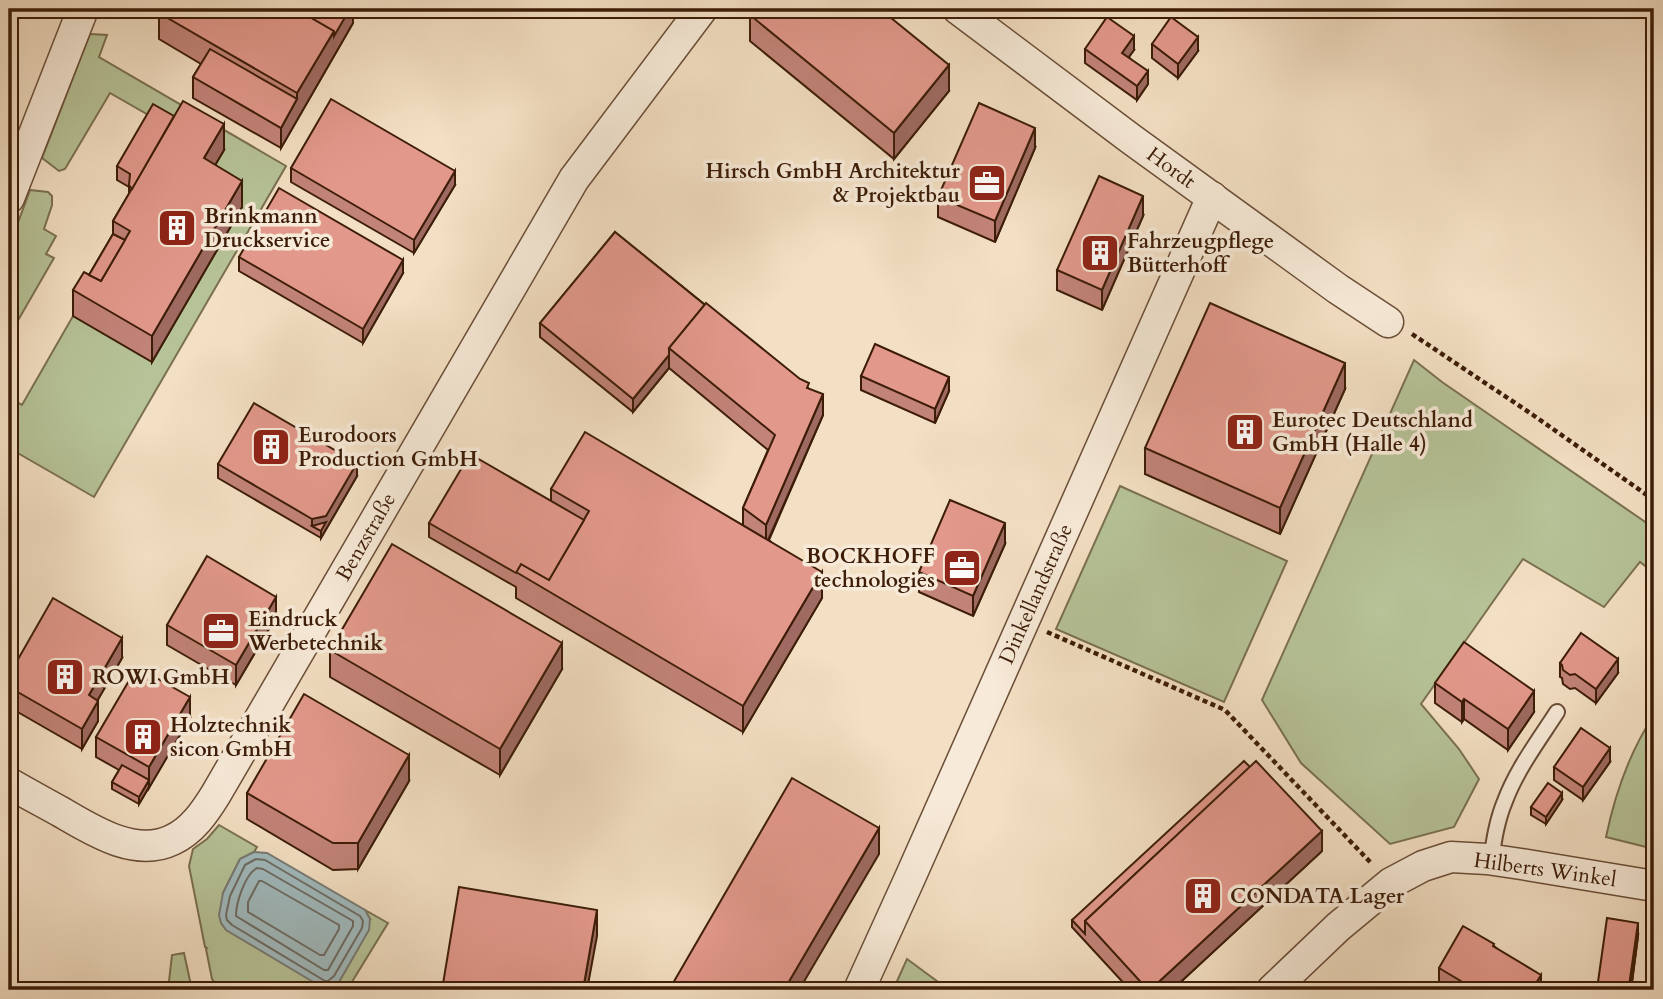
<svg xmlns="http://www.w3.org/2000/svg" width="1663" height="999" viewBox="0 0 1663 999" font-family="Cardo,serif">
<style>
.green{fill:#b6c297;stroke:#7a7050;stroke-width:2}
.water{fill:#a0babe;stroke:#787b75;stroke-width:2}
.lines{fill:none;stroke-linecap:round;stroke-linejoin:round}
.shore{stroke:#6e6c63;stroke-width:2}
.lane-casing{stroke:#6a4e37;stroke-width:18}
.street-casing{stroke:#6a4e37;stroke-width:33}
.path{stroke:#3d1d08;stroke-width:4.5;stroke-dasharray:5 3.5;stroke-linecap:butt}
.lane{stroke:#f7ead8;stroke-width:14}
.street{stroke:#f7ead8;stroke-width:30}
.wall{fill:#c28378;stroke:#3d1d08;stroke-width:2}
.shaded-wall{fill:#9e6a61;stroke:#3d1d08;stroke-width:2}
.building{fill:#e2988b;stroke:#3d1d08;stroke-width:2}
.labels{text-anchor:middle;dominant-baseline:central;stroke-width:7;stroke-linejoin:round;paint-order:stroke}
.street-label{font-size:21px;fill:#3d1d08;stroke:#f7ead8}
.poi-label{font-size:21px;font-weight:bold;fill:#3d1d08;stroke:#f7ead8;text-anchor:start}
</style>
<rect width="100%" height="100%" fill="#f3dfc3"/>
<filter id="stains"><feTurbulence type="fractalNoise" baseFrequency=".00286" numOctaves="4"/><feColorMatrix values="0 0 0 0 .2 0 0 0 0 .09 0 0 0 0 .02 0 0 0 .5 -.17"/></filter>
<radialGradient id="worn" r=".72"><stop offset=".6" stop-color="#630" stop-opacity="0"/><stop offset="1" stop-color="#630" stop-opacity=".3"/></radialGradient>
<g class="green">
<polygon points="90,34 107,35 99,57 286,166 94,497 9,448 9,398 22,405 73,316 152,362 204,184 223,151 180,133 110,93 65,169 59,171 42,158"/>
<polygon points="30,190 48,192 52,196 52,205 44,229 56,236 46,254 54,258 9,336 9,247"/>
<polygon points="1414,360 1442,382 1654,528 1654,573 1640,562 1604,607 1523,559 1421,704 1459,749 1479,779 1454,827 1390,844 1301,763 1262,700"/>
<polygon points="1120,486 1287,561 1224,702 1056,629"/>
<path d="M1654 715V849L1606 837C1615 794 1630 751 1654 715Z"/>
<polygon points="219,825 257,847 254,852 240,859 223,893 370,919 365,910 388,923 347,990 220,990 212,979 206,949 207,948 205,947 189,866 193,849 207,839"/>
<polygon points="184,953 192,990 168,990 172,955"/>
<polygon points="907,959 949,990 893,990"/>
</g>
<polygon class="water" points="254,852 267,853 365,910 370,919 369,930 339,982 330,988 325,989 226,930 221,923 219,915 223,893 240,859"/>
<g class="lines">
<g class="shore">
<polygon points="256,859 265,860 360,916 363,921 362,928 334,976 328,981 325,981 232,925 227,920 226,915 230,896 245,865"/>
<path d="M257 868 263 869 353 921V926L328 970H324L236 916C236 903 245 874 257 868Z"/>
<polygon points="259,881 262,881 339,925 339,929 324,955 320,955 248,912 248,902"/>
</g>
<g class="lane-casing">
<path id="lane" d="M1491 860C1494 840 1497 820 1505 801 1517 769 1539 740 1557 712"/>
</g>
<g class="street-casing">
<g id="street">
<polyline points="958,9 1131,139 1338,289 1388,322"/>
<polyline points="9,198 83,9"/>
<path d="M9 783C26 793 43 802 61 812 92 830 135 858 172 840 192 831 205 812 216 794L574 179 702 9"/>
<polyline points="859,990 909,880 1212,197"/>
<polyline points="1272,990 1338,927 1391,883 1423,866 1451,857 1487,859 1521,864 1654,886"/>
</g>
</g>
<g class="path">
<polyline points="1412,334 1533,415 1654,500"/>
<polyline points="1047,632 1225,710 1372,864"/>
</g>
<use href="#lane" class="lane"/>
<use href="#street" class="street"/>
</g>
<g class="wall">
<polygon points="353,9 353,23 281,148 193,98 193,77 201,64 159,39 159,13"/>
<polygon points="750,15 949,91 894,159 750,41"/>
<polygon points="1152,44 1198,51 1178,78 1152,58"/>
<polygon points="1085,49 1134,50 1129,57 1148,84 1137,100 1085,63"/>
<polygon points="1035,148 995,242 938,217 938,197"/>
<polygon points="224,150 215,165 242,207 152,362 73,316 73,290 89,275 113,234 113,221 129,194 129,187 117,180 117,166"/>
<polygon points="291,168 455,185 414,253 291,182"/>
<polygon points="1143,216 1102,310 1057,290 1057,270"/>
<polygon points="615,232 809,389 823,415 769,540 822,598 743,732 516,598 516,587 429,537 429,523 551,502 551,489 743,525 743,508 768,450 669,368 633,412 540,337 540,323"/>
<polygon points="239,257 403,273 363,343 239,271"/>
<polygon points="861,376 949,391 935,423 861,390"/>
<polygon points="1345,389 1280,534 1145,474 1145,448"/>
<polygon points="218,464 357,476 321,538 218,478"/>
<polygon points="1005,544 973,616 919,592 919,572"/>
<polygon points="276,617 236,685 167,645 167,625"/>
<polygon points="330,650 562,669 500,775 330,677"/>
<polygon points="122,658 97,701 98,721 82,749 9,707 9,675"/>
<polygon points="1560,663 1618,673 1596,703 1575,688 1570,689 1563,684 1562,678 1560,677"/>
<polygon points="1435,683 1534,712 1508,750 1464,719 1462,722 1435,703"/>
<polygon points="190,718 139,804 112,789 112,782 119,770 96,757 96,737"/>
<polygon points="1610,762 1583,800 1554,780 1554,767"/>
<polygon points="409,781 358,869 333,870 247,819 247,793"/>
<polygon points="1562,800 1546,824 1531,815 1531,807"/>
<polygon points="1322,851 1172,990 1130,990 1072,927 1072,920"/>
<polygon points="1638,936 1631,990 1598,990 1598,982"/>
<polygon points="1494,946 1541,989 1540,990 1452,990 1439,982 1439,968"/>
</g>
<g class="shaded-wall">
<polygon points="350,9 353,9 353,23 281,148 281,128 297,99 297,93 334,31"/>
<polygon points="1134,36 1134,50 1122,66 1122,53"/>
<polygon points="1198,37 1198,51 1178,78 1178,64"/>
<polygon points="949,65 949,91 894,159 894,133"/>
<polygon points="1148,71 1148,84 1137,100 1137,86"/>
<polygon points="224,124 224,150 204,184 204,158"/>
<polygon points="1035,128 1035,148 995,242 995,221"/>
<polygon points="455,171 455,185 414,253 414,240"/>
<polygon points="242,181 242,207 152,362 152,336"/>
<polygon points="1143,196 1143,216 1102,310 1102,290"/>
<polygon points="403,260 403,273 363,343 363,329"/>
<polygon points="669,355 669,368 633,412 633,399"/>
<polygon points="1345,363 1345,389 1280,534 1280,508"/>
<polygon points="949,377 949,391 935,423 935,409"/>
<polygon points="823,394 823,415 766,545 766,525"/>
<polygon points="357,463 357,476 321,538 321,531 312,526 312,519"/>
<polygon points="1005,523 1005,544 973,616 973,596"/>
<polygon points="822,572 822,598 743,732 743,706"/>
<polygon points="276,597 276,617 236,685 236,665"/>
<polygon points="122,638 122,658 89,715 89,695"/>
<polygon points="562,643 562,669 500,775 500,749"/>
<polygon points="1618,659 1618,673 1596,703 1596,689"/>
<polygon points="1534,691 1534,712 1508,750 1508,729"/>
<polygon points="190,697 190,718 149,788 149,767"/>
<polygon points="1464,699 1464,719 1462,722 1462,702"/>
<polygon points="98,701 98,721 82,749 82,729"/>
<polygon points="1610,748 1610,762 1583,800 1583,787"/>
<polygon points="409,755 409,781 358,869 358,843"/>
<polygon points="149,780 149,787 139,804 139,797"/>
<polygon points="1562,793 1562,800 1546,824 1546,817"/>
<polygon points="879,828 879,854 799,990 784,990"/>
<polygon points="1322,831 1322,851 1172,990 1150,990"/>
<polygon points="597,910 597,936 587,990 583,990"/>
<polygon points="1638,923 1638,936 1631,990 1629,990"/>
<polygon points="1541,975 1541,989 1540,990 1532,990"/>
</g>
<g class="building">
<polygon points="162,9 296,9 334,31 297,93 159,13"/>
<polygon points="296,9 350,9 334,36 334,31"/>
<polygon points="756,9 880,9 949,65 894,133 750,15"/>
<polygon points="1107,17 1134,36 1122,53 1148,71 1137,86 1085,49"/>
<polygon points="1171,17 1198,37 1178,64 1152,44"/>
<polygon points="210,49 297,99 281,128 193,77"/>
<polygon points="331,99 455,171 414,240 291,168"/>
<polygon points="183,101 224,124 204,158 242,181 152,336 73,290 84,272 101,281 130,231 113,221"/>
<polygon points="979,103 1035,128 995,221 938,197"/>
<polygon points="153,104 174,116 132,189 129,185 130,174 117,166"/>
<polygon points="1099,176 1143,196 1102,290 1057,270"/>
<polygon points="279,188 403,260 363,329 239,257"/>
<polygon points="615,232 705,305 669,348 669,355 633,399 540,323"/>
<polygon points="113,234 125,240 101,281 89,275"/>
<polygon points="706,303 800,379 809,383 807,388 823,394 766,525 743,508 775,435 669,348"/>
<polygon points="1210,303 1345,363 1280,508 1145,448"/>
<polygon points="875,344 949,377 935,409 861,376"/>
<polygon points="254,403 357,463 326,516 312,519 218,464"/>
<polygon points="585,432 822,572 743,706 516,572 521,564 549,580 589,511 551,489"/>
<polygon points="470,454 584,520 549,580 521,564 516,573 429,523"/>
<polygon points="950,500 1005,523 973,596 919,572"/>
<polygon points="326,522 321,531 312,526"/>
<polygon points="392,544 562,643 500,749 330,650"/>
<polygon points="207,556 276,597 236,665 167,625"/>
<polygon points="53,598 122,638 89,695 98,701 82,729 9,687 9,675"/>
<polygon points="1581,633 1618,659 1596,689 1575,674 1570,675 1563,670 1562,665 1560,663"/>
<polygon points="1464,642 1534,691 1508,729 1464,699 1462,702 1435,683"/>
<polygon points="137,667 190,697 149,767 96,737"/>
<polygon points="304,694 409,755 358,843 333,843 247,793"/>
<polygon points="1581,728 1610,748 1583,787 1554,767"/>
<polygon points="1244,761 1250,767 1085,921 1085,934 1072,920"/>
<polygon points="1256,761 1322,831 1150,990 1148,990 1085,921"/>
<polygon points="122,765 149,780 139,797 112,782"/>
<polygon points="792,778 879,828 784,990 669,990"/>
<polygon points="1548,783 1562,793 1546,817 1531,807"/>
<polygon points="459,887 597,910 583,990 442,990"/>
<polygon points="1607,918 1638,923 1629,986 1598,982"/>
<polygon points="1463,926 1494,944 1493,946 1541,975 1532,990 1476,990 1439,968"/>
</g>
<defs>
<g id="office-square" transform="scale(2.0125)"><rect x="-9" y="-9" width="18" height="18" rx="4" fill="#8f2418" stroke="#f7ead8"/><path d="M-6-3h4V-5.5h4V-3h4V5H-6ZM-1-4.5V-3h2v-1.5ZM-6 0V1H6V0Z" fill="#fff"/></g>
<g id="building-square" transform="scale(2.0125)"><rect x="-9" y="-9" width="18" height="18" rx="4" fill="#8f2418" stroke="#f7ead8"/><path d="M-4-6H4V6H1V3H-1V6H-4ZM-2.5-4.3h1.7v1.8h-1.7ZM.8-4.3h1.7v1.8H.8ZM-2.5-1h1.7V.8h-1.7ZM.8-1h1.7V.8H.8Z" fill="#fff"/></g>
</defs>
<g fill-rule="evenodd">
<use href="#office-square" x="987" y="183"/>
<use href="#building-square" x="177" y="228"/>
<use href="#building-square" x="1100" y="253"/>
<use href="#building-square" x="1245" y="432"/>
<use href="#building-square" x="271" y="447"/>
<use href="#office-square" x="962" y="568"/>
<use href="#office-square" x="221" y="631"/>
<use href="#building-square" x="65" y="677"/>
<use href="#building-square" x="143" y="737"/>
<use href="#building-square" x="1203" y="896"/>
</g>
<g class="labels">
<g class="street-label">
<text transform="translate(1171 168) rotate(36)">Hordt</text>
<text transform="translate(366 537) rotate(-60)">Benzstraße</text>
<text transform="translate(1036 594) rotate(-66)">Dinkellandstraße</text>
<text transform="translate(1545 870) rotate(8)">Hilberts Winkel</text>
</g>
<g class="poi-label">
<text x="960" y="171" text-anchor="end">Hirsch GmbH Architektur<tspan x="960" dy="24">&amp; Projektbau</tspan></text>
<text x="204" y="216">Brinkmann<tspan x="204" dy="24">Druckservice</tspan></text>
<text x="1127" y="241">Fahrzeugpflege<tspan x="1127" dy="24">Bütterhoff</tspan></text>
<text x="1272" y="420">Eurotec Deutschland<tspan x="1272" dy="24">GmbH (Halle 4)</tspan></text>
<text x="298" y="435">Eurodoors<tspan x="298" dy="24">Production GmbH</tspan></text>
<text x="935" y="556" text-anchor="end">BOCKHOFF<tspan x="935" dy="24">technologies</tspan></text>
<text x="248" y="619">Eindruck<tspan x="248" dy="24">Werbetechnik</tspan></text>
<text x="92" y="677">ROWI GmbH</text>
<text x="170" y="725">Holztechnik<tspan x="170" dy="24">sicon GmbH</tspan></text>
<text x="1230" y="896">CONDATA Lager</text>
</g>
</g>
<rect width="1663" height="999" fill="none" stroke="#f3dfc3" stroke-width="35"/>
<rect x="10" y="10" width="1642" height="978" fill="none" stroke="#3d1d08" stroke-width="3.5"/>
<rect x="18" y="18" width="1628" height="964" fill="none" stroke="#3d1d08" stroke-width="2"/>
<rect width="100%" height="100%" filter="url(#stains)"/>
<rect width="100%" height="100%" fill="url(#worn)"/>
</svg>
